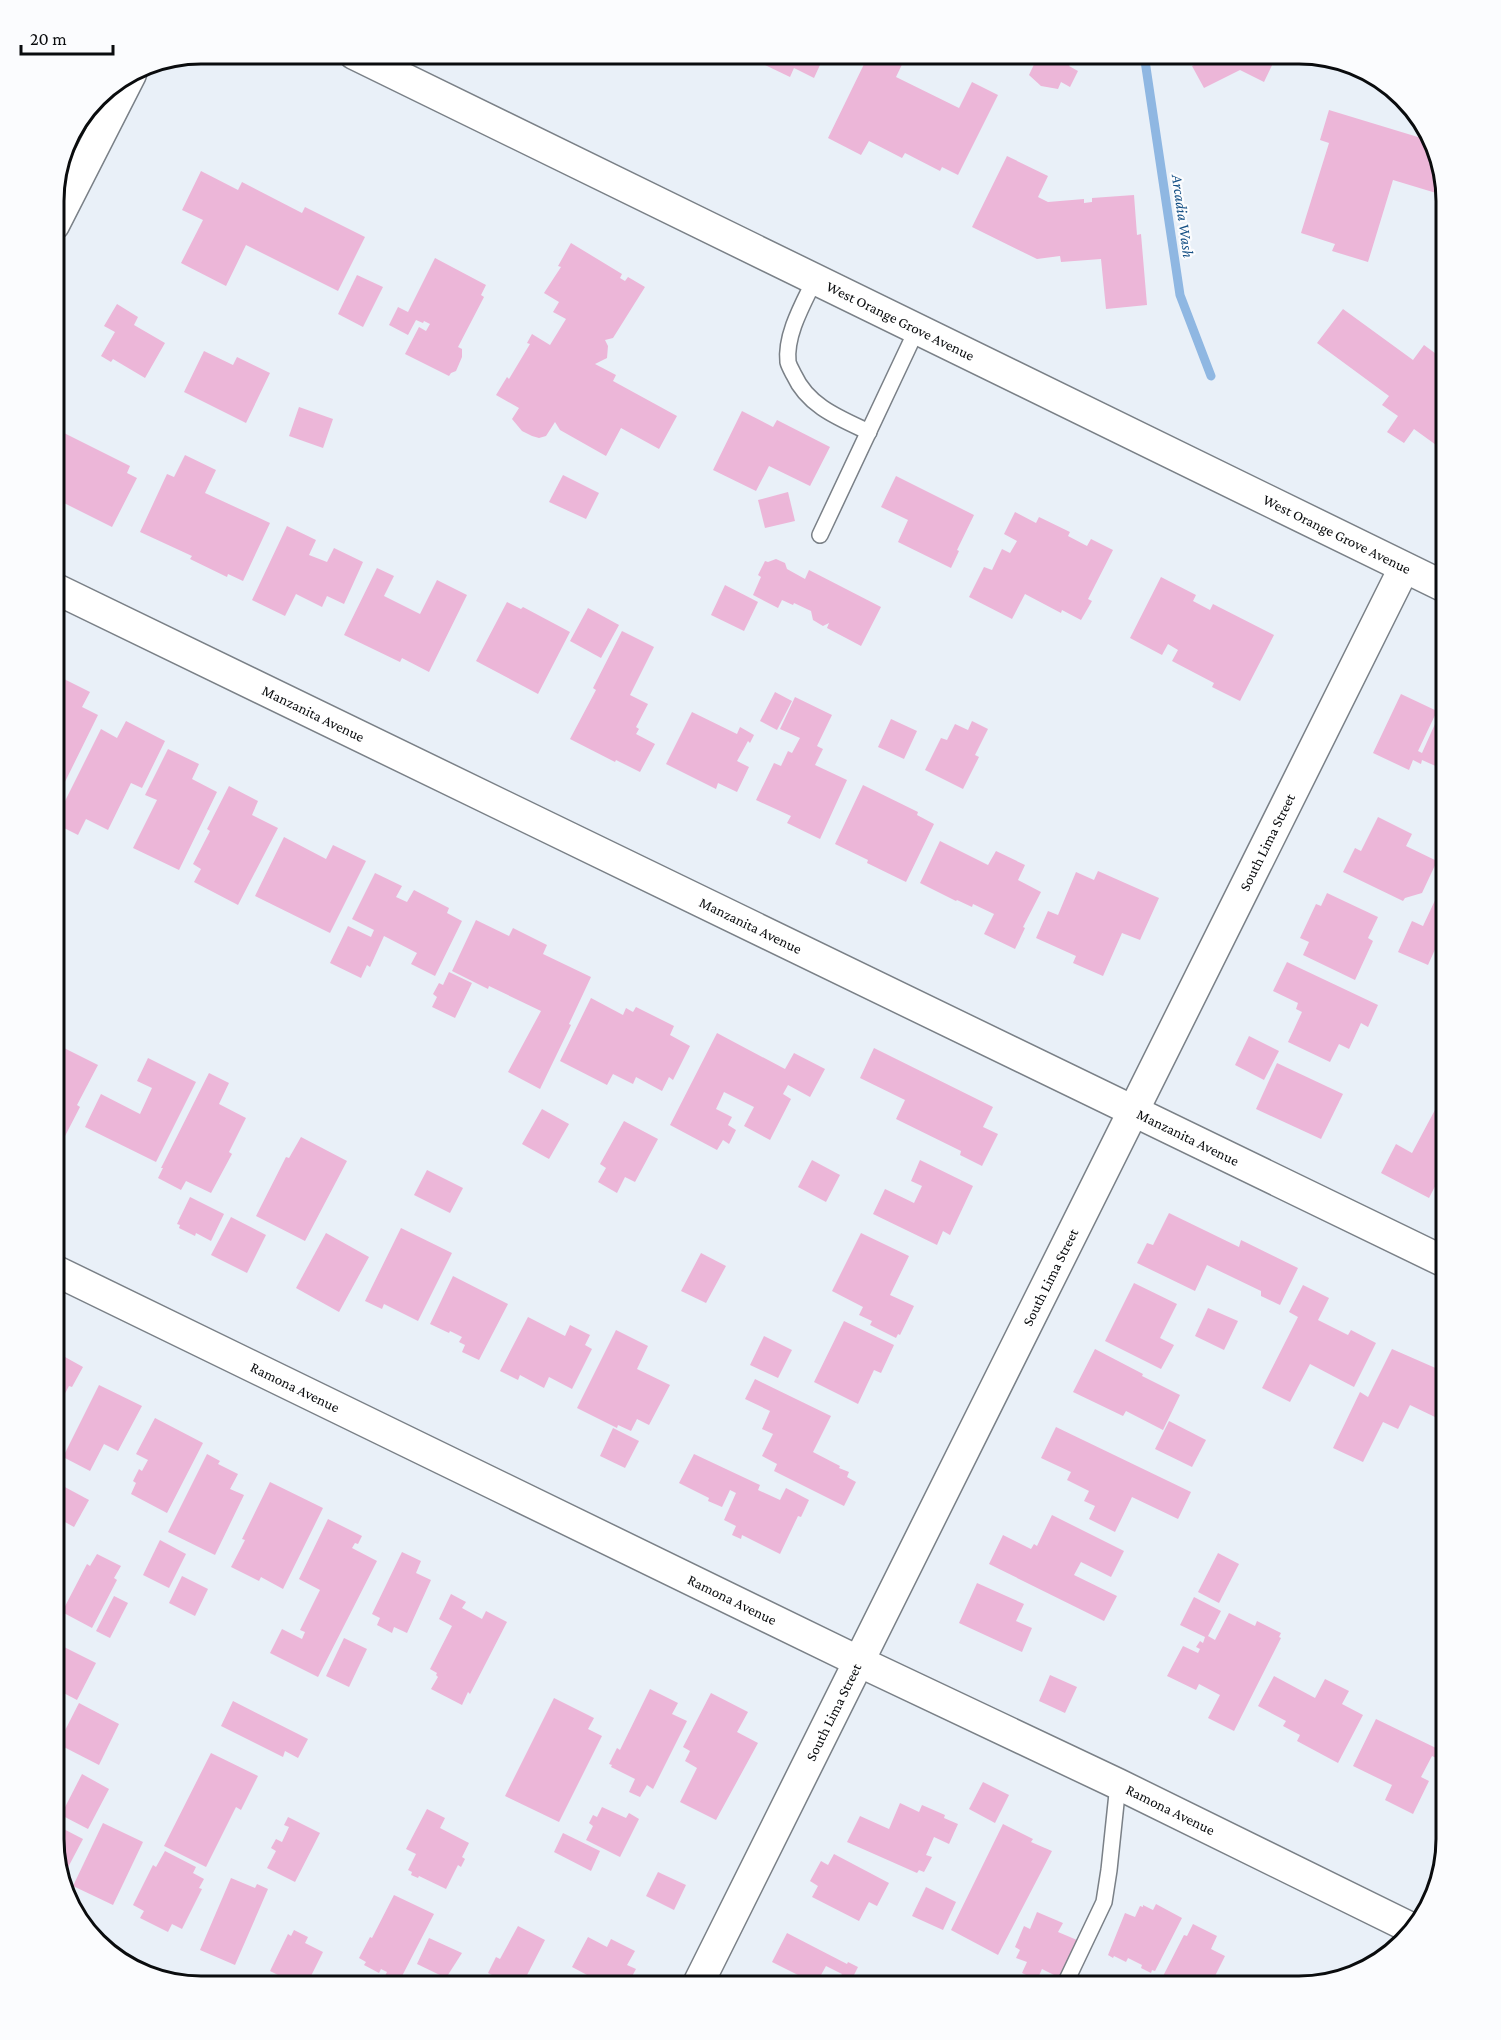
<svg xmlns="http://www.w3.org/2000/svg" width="1501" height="2040" viewBox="0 0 1501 2040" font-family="'Crimson Pro',serif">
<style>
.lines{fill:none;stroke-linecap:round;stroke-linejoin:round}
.stream{stroke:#8fb7e2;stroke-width:9}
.building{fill:#ecb6d8}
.service-casing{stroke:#7a8087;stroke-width:18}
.minor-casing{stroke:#7a8087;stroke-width:33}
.service{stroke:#fff;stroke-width:15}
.minor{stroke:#fff;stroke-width:30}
.labels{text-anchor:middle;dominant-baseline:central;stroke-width:4.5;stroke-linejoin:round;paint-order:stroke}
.street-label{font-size:15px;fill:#0a0c0e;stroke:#fbfcfe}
.water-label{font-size:16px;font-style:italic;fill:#155085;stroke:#fbfcfe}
.rim{fill:none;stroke:#0a0c0e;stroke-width:3}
</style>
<rect width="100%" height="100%" fill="#e9f0f8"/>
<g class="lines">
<polyline class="stream" points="1144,54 1180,295 1211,376"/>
</g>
<g class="building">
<polygon points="770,54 825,54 814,78 794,68 790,77 765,65"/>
<polygon points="869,54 907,54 896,77 959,108 972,82 998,95 958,175 942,167 940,171 905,153 902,158 869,141 861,155 828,138"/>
<polygon points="1039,54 1074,54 1069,66 1078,71 1070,87 1061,82 1058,89 1041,86 1029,75"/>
<polygon points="1216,54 1260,54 1274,61 1264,82 1240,70 1204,88 1192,66"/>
<polygon points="1329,110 1431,141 1446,196 1393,180 1368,262 1332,251 1335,244 1301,233 1329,143 1320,140"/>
<polygon points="1007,156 1048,176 1038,197 1048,202 1084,199 1084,203 1092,202 1092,198 1134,195 1137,235 1141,234 1147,305 1106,309 1101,259 1061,262 1060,256 1037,259 972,227"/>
<polygon points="201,171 238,190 242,182 302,213 305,207 365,237 338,291 246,245 226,286 181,263 203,220 182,210"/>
<polygon points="571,243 622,274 620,278 625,281 628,277 645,287 613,338 605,340 608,346 607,358 595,364 616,375 613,381 677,416 659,449 621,428 606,456 560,430 555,422 546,436 539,438 532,436 522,431 512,419 519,408 496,395 507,377 509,379 530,344 527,343 532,334 550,345 566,319 553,312 559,302 544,293 561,267 558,266"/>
<polygon points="435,258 486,285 481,295 484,297 458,347 462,349 462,357 456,371 451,373 449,376 405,354 419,327 426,331 430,324 424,321 423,323 416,320 408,335 389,325 398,307 408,312"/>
<polygon points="357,275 383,287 363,327 338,314"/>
<polygon points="117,304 138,317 134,325 165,343 145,378 113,359 111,362 101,356 115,332 104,326"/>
<polygon points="1343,309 1413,360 1424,345 1447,362 1447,388 1445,391 1447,393 1447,465 1438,458 1443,450 1414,429 1404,443 1387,432 1398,416 1382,405 1389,396 1317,343"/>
<polygon points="204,351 233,365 237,357 270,373 246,423 184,392"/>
<polygon points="299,407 333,419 323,448 289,436"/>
<polygon points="742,411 773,427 777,420 830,447 810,486 769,466 756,491 713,470"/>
<polygon points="54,428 130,466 127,473 137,478 112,527 54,498"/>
<polygon points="185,455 216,470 205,493 270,523 243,581 228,574 227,577 190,559 192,556 140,532 167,474 174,477"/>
<polygon points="563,475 599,493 586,519 549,502"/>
<polygon points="896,476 974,515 957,550 959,551 951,568 898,542 908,520 881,507"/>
<polygon points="788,492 795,521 765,528 758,500"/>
<polygon points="1015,512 1036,523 1039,517 1070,532 1068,536 1087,546 1091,539 1113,550 1088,599 1092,601 1081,620 1062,610 1061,613 1025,594 1012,619 969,597 984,567 992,570 1002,549 1010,553 1017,541 1004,534"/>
<polygon points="287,526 316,540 309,555 327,562 334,548 363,562 344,604 327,596 322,607 296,594 285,616 252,600"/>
<polygon points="776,559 785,563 787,569 805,579 809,570 881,607 861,646 827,628 829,623 823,626 813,620 811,611 794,603 793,605 782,600 778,608 753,595 761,577 758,575 765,561 768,562"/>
<polygon points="377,568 394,576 384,596 420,614 437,580 467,595 429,672 402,658 400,662 344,635"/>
<polygon points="1161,577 1196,595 1193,601 1210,610 1213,604 1274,635 1240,701 1212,687 1214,683 1172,661 1178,650 1168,644 1162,655 1130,638"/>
<polygon points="725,585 758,602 744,631 711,615"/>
<polygon points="507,602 521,609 523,607 570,632 538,694 476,661"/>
<polygon points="588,608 619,625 601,658 570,641"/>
<polygon points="622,631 654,647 630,695 648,704 636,727 639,729 636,734 655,744 640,772 616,760 615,762 570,739 596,690 593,688"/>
<polygon points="54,674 90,692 82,707 98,715 60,792 54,789"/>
<polygon points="775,692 792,701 777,730 760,721"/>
<polygon points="1401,694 1437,711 1418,751 1422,753 1439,715 1447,719 1447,771 1422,760 1421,764 1413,760 1409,770 1373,753"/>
<polygon points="795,697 832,715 817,746 823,749 815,765 847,780 820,839 787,823 791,816 756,800 774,763 781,766 788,751 792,753 800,738 780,729"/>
<polygon points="692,712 737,734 740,727 754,735 750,743 748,741 737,761 749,767 737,792 718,783 716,789 666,764"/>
<polygon points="891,719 917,731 904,759 878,747"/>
<polygon points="126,721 165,741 142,788 131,783 108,830 86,819 78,835 54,823 101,729 117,738"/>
<polygon points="972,721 988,729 975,755 979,757 963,789 925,770 941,738 947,740 955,724 968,730"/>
<polygon points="168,749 199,764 192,779 217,792 179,870 133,848 157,800 145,795"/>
<polygon points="863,785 918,812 917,815 934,824 906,882 867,863 868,860 835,844"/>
<polygon points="229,786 258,801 252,815 278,828 238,905 194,882 201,869 193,864 210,831 207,829"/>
<polygon points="1378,817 1412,834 1406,846 1437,861 1422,893 1405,898 1403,901 1343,872 1355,848 1361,851"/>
<polygon points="284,837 326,859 333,845 366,861 330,933 255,896"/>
<polygon points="940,841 988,865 996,851 1025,865 1018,880 1041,892 1023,927 1025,928 1015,949 984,934 994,914 973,904 972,907 957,900 956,901 920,883"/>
<polygon points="1098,871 1159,898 1140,940 1122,933 1103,976 1073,963 1076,956 1036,938 1048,911 1058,915 1076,872 1094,880"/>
<polygon points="375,873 402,886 396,897 407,902 414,890 449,908 447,913 462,921 435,976 411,964 417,953 384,936 370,967 367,965 361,978 330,963 348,926 371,937 374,930 352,919"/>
<polygon points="1327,893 1378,917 1368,938 1373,941 1355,980 1303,955 1309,942 1300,938 1316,904 1321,906"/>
<polygon points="1437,896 1447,901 1447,937 1442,934 1428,965 1398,952 1412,921 1423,926"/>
<polygon points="476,920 509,936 513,928 547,945 543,954 591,977 569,1024 571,1025 540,1089 508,1072 541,1011 489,986 488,989 452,971"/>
<polygon points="1287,962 1378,1005 1368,1027 1361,1023 1349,1049 1339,1044 1330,1062 1288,1042 1302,1012 1296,1009 1298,1003 1273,991"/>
<polygon points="449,972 472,983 455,1018 432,1007 437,997 433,994 439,983 443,985"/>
<polygon points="591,998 623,1015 626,1008 633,1012 636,1007 674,1026 670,1035 690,1046 673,1080 669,1077 662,1091 636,1077 633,1084 613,1074 607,1085 560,1061"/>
<polygon points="717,1033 785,1069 794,1053 825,1069 810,1097 788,1085 783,1094 791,1099 770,1140 744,1126 754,1107 724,1092 716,1109 732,1117 728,1125 736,1130 729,1144 723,1140 717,1150 670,1125"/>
<polygon points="1249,1036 1279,1051 1264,1080 1235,1065"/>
<polygon points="54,1043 98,1065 77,1105 80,1107 64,1138 54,1133"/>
<polygon points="874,1048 993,1107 983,1127 998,1134 982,1166 960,1155 961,1151 896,1119 905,1100 860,1078"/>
<polygon points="148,1058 196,1082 156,1162 85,1127 101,1094 140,1114 152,1088 137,1081"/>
<polygon points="1277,1063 1343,1094 1321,1139 1256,1109"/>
<polygon points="1447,1072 1447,1163 1429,1198 1381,1173 1396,1144 1412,1153 1444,1093 1437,1089"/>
<polygon points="209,1073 229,1083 219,1104 246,1118 229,1152 232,1154 211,1193 186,1181 181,1190 158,1178 163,1168 161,1168"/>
<polygon points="542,1109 569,1124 549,1159 522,1144"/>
<polygon points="624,1121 658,1139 635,1182 625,1177 617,1193 598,1182 606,1168 600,1164"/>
<polygon points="301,1137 347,1161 305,1241 256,1216 286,1157 289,1158"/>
<polygon points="812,1160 840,1175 826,1202 798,1187"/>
<polygon points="920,1160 973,1186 950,1235 943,1231 937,1245 873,1214 885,1189 914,1203 922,1186 911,1181"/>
<polygon points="427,1170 463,1188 450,1213 414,1195"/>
<polygon points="190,1197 224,1214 211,1241 196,1233 195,1236 179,1228 180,1225 177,1224"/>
<polygon points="1169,1213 1239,1247 1241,1240 1298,1268 1280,1305 1261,1296 1261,1291 1207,1265 1195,1291 1137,1263 1147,1243 1153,1245"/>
<polygon points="231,1217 266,1235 247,1273 211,1255"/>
<polygon points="401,1228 452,1253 418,1321 384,1304 382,1309 365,1301"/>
<polygon points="326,1233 369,1257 339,1312 296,1288"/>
<polygon points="861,1233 909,1256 890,1295 914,1306 900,1335 898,1334 896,1338 870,1325 872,1321 859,1315 863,1307 832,1291"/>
<polygon points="701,1253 726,1266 706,1303 681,1291"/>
<polygon points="453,1276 508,1304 479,1360 462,1352 465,1345 459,1342 462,1337 450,1331 449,1333 430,1324"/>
<polygon points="1134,1283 1177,1304 1160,1338 1174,1345 1161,1369 1105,1341"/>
<polygon points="1303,1285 1329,1298 1318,1320 1348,1335 1351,1330 1376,1343 1354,1387 1310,1364 1290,1402 1262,1388 1298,1317 1289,1312"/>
<polygon points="1208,1308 1238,1321 1224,1350 1195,1336"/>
<polygon points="528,1317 565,1336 570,1325 590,1335 585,1345 592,1349 572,1389 549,1377 544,1388 520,1375 518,1380 500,1371"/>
<polygon points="844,1321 894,1345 881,1373 874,1370 858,1404 814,1382"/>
<polygon points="616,1330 648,1346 637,1369 670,1385 649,1425 637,1419 631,1431 618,1425 617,1428 577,1408"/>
<polygon points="764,1336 792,1350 778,1378 750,1365"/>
<polygon points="1095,1349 1143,1374 1142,1376 1180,1395 1163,1430 1126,1411 1123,1416 1073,1392"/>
<polygon points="1392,1349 1447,1373 1447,1393 1435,1417 1410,1405 1398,1429 1383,1422 1363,1462 1333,1448 1360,1392 1368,1397"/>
<polygon points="65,1357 83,1367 72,1387 69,1386 54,1414 54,1364 59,1367"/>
<polygon points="755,1379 831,1416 813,1452 840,1466 839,1468 849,1472 847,1477 856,1482 844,1506 774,1471 777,1464 762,1456 773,1434 762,1429 770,1411 745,1399"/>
<polygon points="99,1385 142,1406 118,1451 104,1444 90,1471 63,1457"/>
<polygon points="155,1418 203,1443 167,1513 131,1494 136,1483 133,1481 139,1469 142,1471 148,1460 136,1454"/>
<polygon points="1169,1421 1206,1440 1192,1467 1155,1449"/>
<polygon points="1056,1427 1191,1492 1178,1519 1132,1497 1115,1532 1089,1519 1095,1506 1084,1501 1089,1491 1067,1480 1071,1472 1041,1458"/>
<polygon points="613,1428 639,1441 625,1468 600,1456"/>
<polygon points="207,1454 220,1461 218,1464 238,1474 230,1489 244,1495 215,1555 168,1532"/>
<polygon points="694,1454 760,1485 758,1490 780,1500 786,1488 809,1500 801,1517 798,1516 780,1554 742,1535 741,1539 732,1535 736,1526 724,1520 736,1493 730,1490 722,1507 708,1501 709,1498 679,1483"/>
<polygon points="270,1482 323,1508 283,1589 261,1577 259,1581 231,1567 245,1540 242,1539"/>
<polygon points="61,1485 89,1500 74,1527 54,1516 54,1498"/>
<polygon points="1052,1515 1124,1551 1111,1577 1081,1562 1074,1575 1117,1596 1104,1621 989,1564 1003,1535 1031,1549 1034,1544 1037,1546"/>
<polygon points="328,1519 362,1536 358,1544 355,1543 352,1548 377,1561 318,1677 270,1653 282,1629 302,1639 305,1632 300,1630 320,1590 299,1579"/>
<polygon points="160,1540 186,1554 169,1588 143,1575"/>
<polygon points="402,1552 421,1561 416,1573 431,1580 407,1633 394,1627 392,1633 377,1625 380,1618 372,1614"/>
<polygon points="1218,1553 1239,1564 1219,1603 1198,1592"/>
<polygon points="97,1554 121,1566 114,1578 117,1580 92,1628 62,1612 87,1564 90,1566"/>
<polygon points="182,1576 208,1589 195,1616 169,1603"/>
<polygon points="977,1583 1024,1604 1016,1621 1032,1628 1022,1652 959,1623"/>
<polygon points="451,1594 466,1602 462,1608 482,1619 486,1611 507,1622 470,1694 468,1692 462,1705 431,1689 438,1677 436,1675 437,1673 430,1669 452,1626 439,1619"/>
<polygon points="114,1596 128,1603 110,1638 96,1631"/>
<polygon points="1194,1597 1221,1611 1208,1636 1215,1640 1229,1613 1255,1626 1257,1621 1281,1633 1279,1637 1281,1638 1234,1731 1208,1718 1220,1695 1199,1684 1196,1690 1167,1676 1183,1646 1198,1653 1200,1649 1196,1647 1200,1641 1203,1643 1205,1637 1180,1625"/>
<polygon points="344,1638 367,1649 349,1687 326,1676"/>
<polygon points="54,1642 96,1663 77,1700 54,1688"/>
<polygon points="1050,1675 1077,1687 1065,1713 1039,1701"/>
<polygon points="1274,1676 1315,1698 1325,1679 1349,1691 1342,1704 1363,1715 1338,1763 1297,1741 1300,1735 1283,1726 1286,1721 1258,1706"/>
<polygon points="650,1689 678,1703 672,1714 687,1721 653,1789 647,1785 640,1797 629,1792 635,1779 611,1767 612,1765 609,1764 617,1748 620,1750"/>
<polygon points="711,1693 748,1712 737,1732 758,1743 716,1820 680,1802 697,1768 685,1761 690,1751 683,1747"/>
<polygon points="554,1698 594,1718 588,1729 602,1736 559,1822 505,1796"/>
<polygon points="233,1701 308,1739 298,1758 285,1751 283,1757 221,1726"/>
<polygon points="79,1703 119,1724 99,1765 58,1744"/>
<polygon points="1376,1719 1436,1748 1447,1726 1447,1763 1432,1756 1421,1777 1429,1781 1413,1814 1385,1800 1392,1785 1353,1766"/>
<polygon points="211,1753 258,1776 241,1810 236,1807 206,1867 164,1846"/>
<polygon points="82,1774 109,1789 88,1829 61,1815"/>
<polygon points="983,1782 1009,1795 995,1823 969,1809"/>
<polygon points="900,1803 919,1812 922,1805 945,1815 944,1818 958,1824 949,1844 934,1837 926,1855 932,1857 924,1872 919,1870 917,1873 847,1842 860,1816 889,1829"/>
<polygon points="602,1807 626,1818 629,1813 639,1819 620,1857 586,1840 593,1826 589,1823 593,1815 597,1817"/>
<polygon points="427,1809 445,1818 440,1828 469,1843 462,1857 465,1859 461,1867 458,1865 446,1889 419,1876 418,1878 411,1875 412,1872 408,1870 416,1854 406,1849"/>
<polygon points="288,1817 320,1833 295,1882 267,1868 276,1851 271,1848 276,1839 282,1842 289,1827 284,1825"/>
<polygon points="103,1823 143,1842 113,1905 73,1886"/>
<polygon points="54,1824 83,1839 64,1875 54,1838"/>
<polygon points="1003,1824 1033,1839 1031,1842 1052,1851 998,1955 951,1930"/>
<polygon points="563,1833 600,1851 591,1871 554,1852"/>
<polygon points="165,1851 196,1867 193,1873 204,1879 199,1888 202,1889 182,1929 172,1924 168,1932 140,1918 144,1911 133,1905 153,1865 156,1867"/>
<polygon points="834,1854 889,1883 877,1906 869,1902 859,1921 812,1897 818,1886 810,1881 821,1861 828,1865"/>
<polygon points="658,1872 686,1885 674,1910 646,1896"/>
<polygon points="231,1878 255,1888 257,1884 268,1889 235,1965 200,1950"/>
<polygon points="926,1887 956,1902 943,1930 912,1916"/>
<polygon points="394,1895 434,1914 401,1978 399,1977 396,1982 385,1976 387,1972 381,1969 379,1973 364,1965 366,1962 359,1958 370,1937 372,1938"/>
<polygon points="1156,1904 1182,1918 1155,1971 1152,1970 1151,1973 1141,1968 1142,1965 1128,1958 1126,1962 1114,1956 1113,1958 1108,1955 1125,1913 1135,1917 1140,1906 1143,1907 1143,1905 1153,1910"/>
<polygon points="1037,1912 1063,1923 1058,1932 1077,1940 1060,1978 1042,1969 1037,1980 1022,1973 1027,1962 1016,1958 1020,1950 1015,1947 1024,1926 1030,1929"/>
<polygon points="1193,1924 1217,1936 1211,1949 1225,1956 1215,1976 1227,1982 1225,1986 1158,1986 1184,1935 1187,1936"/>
<polygon points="518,1926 545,1940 525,1979 536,1986 508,1986 491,1977 492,1975 488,1973 496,1957 500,1959"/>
<polygon points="294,1930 308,1937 305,1943 323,1952 306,1986 295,1983 294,1986 283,1986 277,1983 280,1976 270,1971 288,1934 291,1936"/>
<polygon points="787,1933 847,1964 848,1962 858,1967 850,1983 840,1977 842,1974 826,1966 816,1984 772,1962"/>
<polygon points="588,1937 607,1947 611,1939 635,1951 627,1965 636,1969 630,1980 640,1986 584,1986 589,1976 572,1967"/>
<polygon points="429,1938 462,1953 446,1978 417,1964"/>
</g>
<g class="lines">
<g class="service-casing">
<g id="service">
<path d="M815 279C803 304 785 335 788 362 789 366 792 371 794 375 808 406 839 418 869 432"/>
<polyline points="820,535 917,329"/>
<polyline points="1064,1986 1104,1902 1109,1870 1118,1784"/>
</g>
</g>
<g class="minor-casing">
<g id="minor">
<path id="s1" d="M354 54 1447 588"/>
<polyline points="54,225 131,74"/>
<path id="s2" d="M54 588 1447 1263"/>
<path id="s3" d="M54 1270 860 1662 1118 1784 1411 1928"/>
<path id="s4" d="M697 1986 1404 568"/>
</g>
</g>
<use href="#service" class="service"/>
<use href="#minor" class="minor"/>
</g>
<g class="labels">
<g class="street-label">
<text stroke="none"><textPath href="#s1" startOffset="608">West Orange Grove Avenue</textPath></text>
<text stroke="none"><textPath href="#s1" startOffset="1094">West Orange Grove Avenue</textPath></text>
<text stroke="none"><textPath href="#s2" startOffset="288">Manzanita Avenue</textPath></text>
<text stroke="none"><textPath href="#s4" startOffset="1278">South Lima Street</textPath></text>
<text stroke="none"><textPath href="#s2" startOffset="774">Manzanita Avenue</textPath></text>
<text stroke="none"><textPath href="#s2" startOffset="1260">Manzanita Avenue</textPath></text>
<text stroke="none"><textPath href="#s4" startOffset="792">South Lima Street</textPath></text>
<text stroke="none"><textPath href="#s3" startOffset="268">Ramona Avenue</textPath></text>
<text stroke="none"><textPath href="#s3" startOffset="754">Ramona Avenue</textPath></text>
<text stroke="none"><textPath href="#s4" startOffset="306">South Lima Street</textPath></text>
<text stroke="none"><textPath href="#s3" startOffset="1240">Ramona Avenue</textPath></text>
</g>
<g class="water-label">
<text transform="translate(1183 216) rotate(82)">Arcadia Wash</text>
</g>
</g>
<path d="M0 0H1501V2040H0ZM201 64H1299A137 137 0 0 1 1436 201V1839A137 137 0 0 1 1299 1976H201A137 137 0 0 1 64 1839V201A137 137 0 0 1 201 64Z" fill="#fbfcfe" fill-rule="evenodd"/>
<path class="rim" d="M201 64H1299A137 137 0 0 1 1436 201V1839A137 137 0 0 1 1299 1976H201A137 137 0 0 1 64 1839V201A137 137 0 0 1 201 64Z"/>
<path d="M21 45v9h92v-9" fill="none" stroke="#0a0c0e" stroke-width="3"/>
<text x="30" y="45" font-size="18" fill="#0a0c0e" stroke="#fbfcfe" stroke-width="4.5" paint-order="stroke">20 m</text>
</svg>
